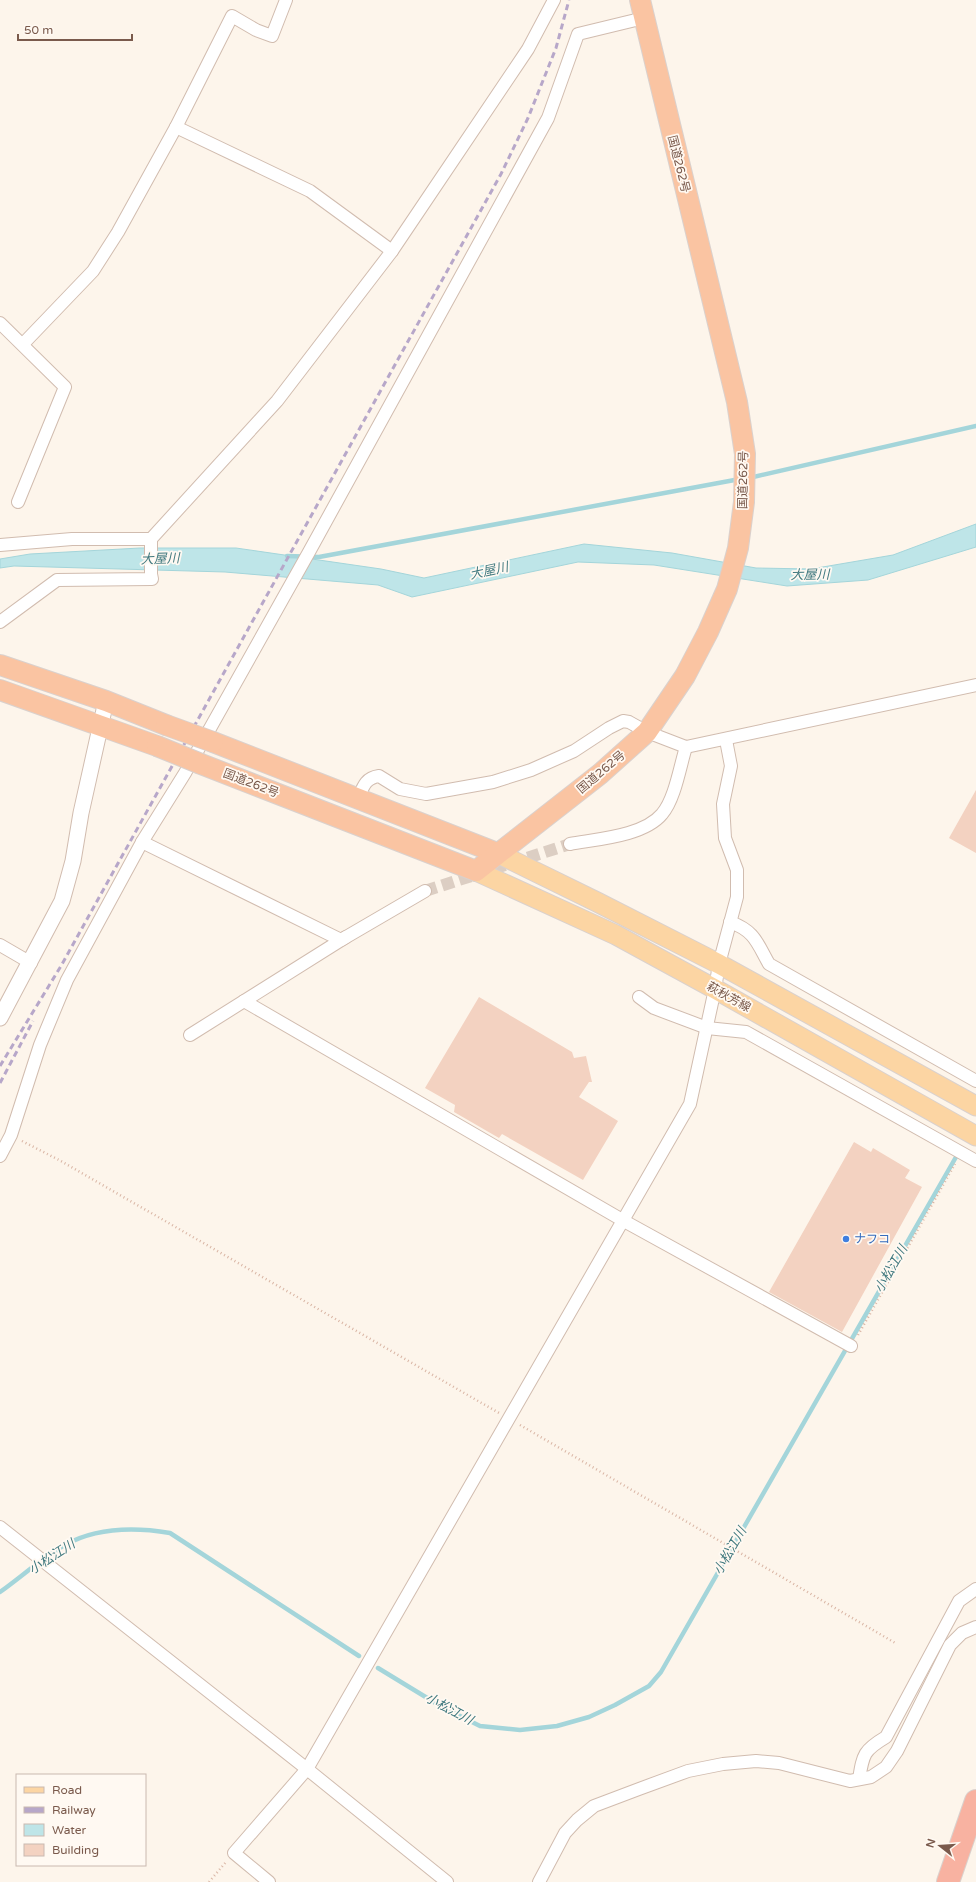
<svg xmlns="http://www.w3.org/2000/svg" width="976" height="1882" viewBox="0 0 976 1882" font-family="'Varela Round','Noto Sans JP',sans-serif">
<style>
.water{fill:#bee5e8;stroke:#a4d5da}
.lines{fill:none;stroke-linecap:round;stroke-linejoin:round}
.stream{stroke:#a4d5da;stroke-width:4.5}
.building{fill:#f3d2c1}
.minor-tunnel{stroke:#dccec3;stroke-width:12;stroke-dasharray:12 6;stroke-linecap:butt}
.minor-casing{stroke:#d1bcaf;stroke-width:14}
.tertiary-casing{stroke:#d1bcaf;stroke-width:17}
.primary-casing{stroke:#dad1cd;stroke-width:21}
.trunk-casing{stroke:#dad1cd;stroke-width:22}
.motorway-casing{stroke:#dad1cd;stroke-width:24}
.path{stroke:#d9b5a4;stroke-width:2.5;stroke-dasharray:1 3;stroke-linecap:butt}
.minor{stroke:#fff;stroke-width:12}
.tertiary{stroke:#fff;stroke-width:15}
.primary{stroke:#fcd5a3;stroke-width:19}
.trunk{stroke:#fac4a2;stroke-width:20}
.motorway{stroke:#f8b2a1;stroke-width:22}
.rail{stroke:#b7a7c9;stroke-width:3;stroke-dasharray:6 4;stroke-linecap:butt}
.trunk-bridge-casing{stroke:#dad1cd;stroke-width:22;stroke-linecap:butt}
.trunk-bridge{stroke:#fac4a2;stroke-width:20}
.shop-dot{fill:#3f7fe0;stroke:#fff9f2;stroke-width:1.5}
.labels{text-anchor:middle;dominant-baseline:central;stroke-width:3.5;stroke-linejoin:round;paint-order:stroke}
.street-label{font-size:12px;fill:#7a5a4c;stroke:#fff9f2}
.shop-label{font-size:12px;fill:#366cbe;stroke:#fff9f2;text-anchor:start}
.water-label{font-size:13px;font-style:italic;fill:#3f787e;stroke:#fff9f2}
</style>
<rect width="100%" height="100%" fill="#fdf5eb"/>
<polygon class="water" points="976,524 976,547 868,580 787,586 654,565 578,562 412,597 378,585 225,572 14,566 0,568 0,559 30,554 140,548 236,548 381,569 424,578 584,544 672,553 756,568 811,569 893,555"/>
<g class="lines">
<g class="stream">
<polyline points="749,478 976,426"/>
<polyline points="287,556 319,557 740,479"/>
<path d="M0 1592C21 1577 42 1558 65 1545 97 1527 134 1527 170 1533L359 1656"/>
<polyline points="378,1668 442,1707 480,1726 520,1730 557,1726 589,1717 615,1705 649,1686 661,1672 956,1157"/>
</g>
</g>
<g class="building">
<polygon points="976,790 976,853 949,838"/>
<polygon points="479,997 572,1052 574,1058 586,1056 592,1082 589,1082 579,1097 618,1121 583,1180 502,1134 499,1138 454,1112 455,1105 425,1088"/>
<polygon points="854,1142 871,1152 873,1148 910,1170 905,1178 922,1187 842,1332 769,1292"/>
</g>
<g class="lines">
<polyline class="minor-tunnel" points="425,891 570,844"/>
<g class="minor-casing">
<g id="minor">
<polyline points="176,127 310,191 392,251"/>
<polyline points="0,323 65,387 18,502"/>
<polyline points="23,344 93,271 118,232 176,127 232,16 256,30 272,36 286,0"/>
<polyline points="0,545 72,539 151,539"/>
<polyline points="0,622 57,580 152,579 151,574 151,539 277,401 392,251 528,49 554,0"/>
<path d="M358 799C363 787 365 778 379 776L400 789 426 794 493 782 531 770 574 751 609 728 623 721 629 722 647 732 686 747 976 685"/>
<polyline points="142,842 341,940 425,891"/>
<path d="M570 844C597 839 644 836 662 814 675 799 680 766 686 747"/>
<path d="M730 922C755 931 757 943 769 964L976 1081"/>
<polyline points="0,945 31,963"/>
<polyline points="639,997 654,1008 707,1028 746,1032 976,1161"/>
<polyline points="244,1001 624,1221 851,1346"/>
<polyline points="190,1035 346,937"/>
<polyline points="0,1156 11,1135 40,1045 67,980 142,842 185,773 309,552 548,118 578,34 644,18"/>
<polyline points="0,1527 307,1769 447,1882"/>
<path d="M859 1779C863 1754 864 1750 886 1737L959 1601 976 1589"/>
<polyline points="269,1882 234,1853 307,1769 690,1104 715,989 719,964 737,897 737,870 725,838 723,804 731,766 726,740"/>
<polyline points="539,1882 565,1833 577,1820 594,1806 639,1789 688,1771 723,1764 756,1761 779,1763 850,1781 871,1777 886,1767 897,1751 950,1645 962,1633 976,1627"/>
</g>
</g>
<g class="tertiary-casing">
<polyline id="tertiary" points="0,1018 62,901 73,861 81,813 106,701"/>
</g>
<g class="primary-casing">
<g id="primary">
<polyline points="497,853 597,902 719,964 976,1106"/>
<polyline points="476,871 616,935 715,989 976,1136"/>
</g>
</g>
<g class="trunk-casing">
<g id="trunk">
<polyline points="0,665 106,701 166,725"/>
<polyline points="0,690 157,746"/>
<polyline points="213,742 497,853"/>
<polyline points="201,764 476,871 600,774 647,732 685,676 708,632 727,589 738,548 744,502 745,454 737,402 640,0"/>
</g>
</g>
<g class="motorway-casing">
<polyline id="motorway" points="948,1882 976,1801"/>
</g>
<g class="path">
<polyline points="22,1141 59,1160 499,1413"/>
<polyline points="858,1335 955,1164"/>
<polyline points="520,1425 897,1644"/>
<polyline points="209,1882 226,1862"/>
</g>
<use href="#minor" class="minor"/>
<use href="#tertiary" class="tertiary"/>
<use href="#primary" class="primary"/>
<use href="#trunk" class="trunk"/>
<use href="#motorway" class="motorway"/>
<g class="rail">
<polyline points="0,1066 61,966 501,174 528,118 556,48 569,0"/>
<polyline points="0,1083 33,1021"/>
</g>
<g class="trunk-bridge-casing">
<g id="trunk-bridge">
<polyline points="166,725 213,742"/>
<polyline points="157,746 201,764"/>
</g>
</g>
<use href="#trunk-bridge" class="trunk-bridge"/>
</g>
<circle class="shop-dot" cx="846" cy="1239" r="4"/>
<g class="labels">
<g class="street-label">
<text transform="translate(679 164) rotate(76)">国道262号</text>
<text transform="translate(743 480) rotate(-89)">国道262号</text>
<text transform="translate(601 772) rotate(-40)">国道262号</text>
<text transform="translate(251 783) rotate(21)">国道262号</text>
<text transform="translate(729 997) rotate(29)">萩秋芳線</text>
</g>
<g class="shop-label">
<text x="854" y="1239">ナフコ</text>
</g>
<g class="water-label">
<text transform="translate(160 559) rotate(-2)">大屋川</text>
<text transform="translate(489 571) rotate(-12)">大屋川</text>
<text transform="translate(810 575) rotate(-1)">大屋川</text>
<text transform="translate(891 1269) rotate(-60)">小松江川</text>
<text transform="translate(730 1551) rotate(-60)">小松江川</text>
<text transform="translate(52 1557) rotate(-33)">小松江川</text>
<text transform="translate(449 1709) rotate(28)">小松江川</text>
</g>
</g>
<rect x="16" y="1774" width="130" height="92" fill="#fff9f2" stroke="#cab9b0"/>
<rect x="24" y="1787" width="20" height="6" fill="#fcd5a3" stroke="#cab9b0"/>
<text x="52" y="1794" font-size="12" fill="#7a5a4c">Road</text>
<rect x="24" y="1807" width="20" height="6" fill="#b7a7c9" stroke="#cab9b0"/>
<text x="52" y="1814" font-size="12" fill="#7a5a4c">Railway</text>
<rect x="24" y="1824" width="20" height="12" fill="#bee5e8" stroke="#cab9b0"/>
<text x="52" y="1834" font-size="12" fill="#7a5a4c">Water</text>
<rect x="24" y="1844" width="20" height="12" fill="#f3d2c1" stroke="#cab9b0"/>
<text x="52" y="1854" font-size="12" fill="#7a5a4c">Building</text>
<g transform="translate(940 1846) rotate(287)" stroke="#fff9f2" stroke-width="3" paint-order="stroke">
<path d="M0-3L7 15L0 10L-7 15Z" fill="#7a5a4c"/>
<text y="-6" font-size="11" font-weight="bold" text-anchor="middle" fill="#7a5a4c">N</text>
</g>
<path d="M18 34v6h114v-6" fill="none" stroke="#7a5a4c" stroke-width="2"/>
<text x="24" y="34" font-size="12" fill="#7a5a4c" stroke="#fff9f2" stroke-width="3" paint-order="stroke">50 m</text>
</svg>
